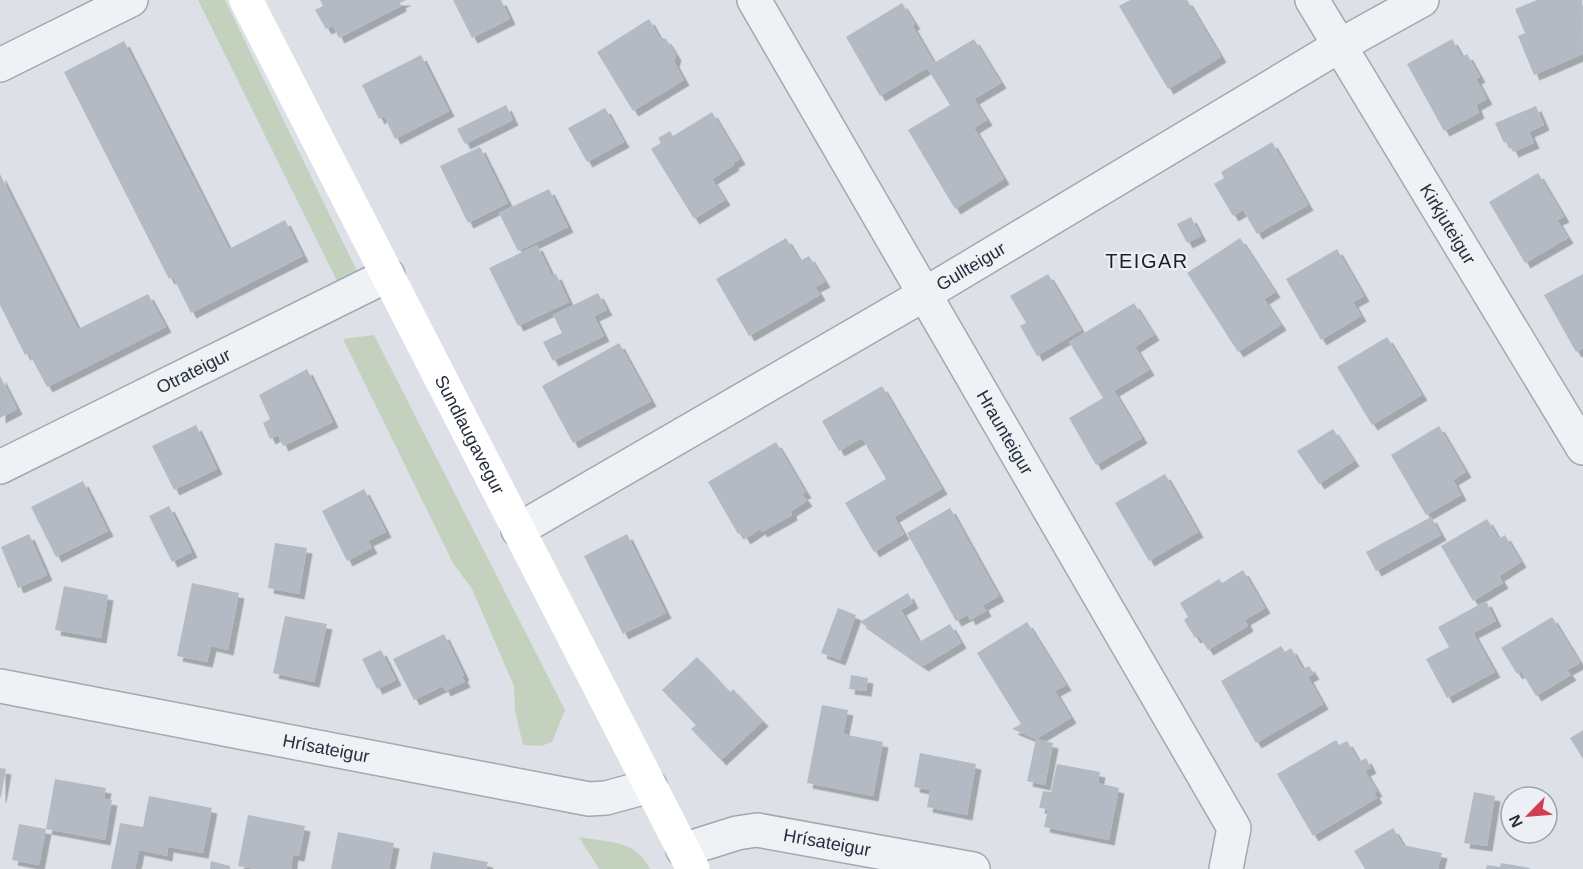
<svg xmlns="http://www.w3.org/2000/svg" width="1583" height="869" viewBox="0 0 1583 869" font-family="Arial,sans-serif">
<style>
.green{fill:#c3d1be}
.building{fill:#b4bac4;filter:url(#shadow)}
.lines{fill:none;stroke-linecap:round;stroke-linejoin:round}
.street-casing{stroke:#a2a8b1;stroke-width:36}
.street{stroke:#eff2f5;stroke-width:33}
.secondary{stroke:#fff;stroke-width:33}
.labels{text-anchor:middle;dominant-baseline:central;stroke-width:4.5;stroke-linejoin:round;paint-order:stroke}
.street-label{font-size:18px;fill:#262f3e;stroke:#ecf0f5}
.neighbourhood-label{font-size:20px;letter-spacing:1.5px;fill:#18202f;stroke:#ecf0f5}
</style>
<defs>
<filter id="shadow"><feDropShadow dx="5.5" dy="5.5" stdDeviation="0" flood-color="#0004"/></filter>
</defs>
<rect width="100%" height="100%" fill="#dde1e7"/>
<g class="green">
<polygon points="198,0 225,0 357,271 339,285"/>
<polygon points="374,335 565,710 552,742 541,746 523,745 515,711 514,686 472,589 453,563 343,339"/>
<path d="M579 837C609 843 635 839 650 869H599Z"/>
</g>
<g class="building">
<polygon points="320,0 406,0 400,3 401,6 339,38 333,26 326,29 315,10 323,6"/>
<polygon points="453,0 501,0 510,19 472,38"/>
<polygon points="1130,0 1187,0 1221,57 1168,89 1119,6"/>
<polygon points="1537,0 1582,0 1583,54 1534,75 1518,36 1525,33 1515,9"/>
<polygon points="902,3 915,24 912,25 934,63 974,39 1001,83 974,99 987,120 974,128 1004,179 955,209 908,130 950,105 927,68 880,96 846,37"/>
<polygon points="649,19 659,37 666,39 676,55 674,62 684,80 633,111 597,52"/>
<polygon points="1452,39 1462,57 1467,54 1480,77 1476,79 1487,99 1476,105 1479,113 1444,131 1407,64"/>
<polygon points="124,41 229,249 285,220 303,256 191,313 173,277 169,279 64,72"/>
<polygon points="421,55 449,111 395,139 384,116 379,119 362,85"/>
<polygon points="506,105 513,120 465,144 457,129"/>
<polygon points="1536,106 1544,125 1529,132 1534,143 1513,152 1508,141 1504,143 1495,123"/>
<polygon points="605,108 624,142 587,162 568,128"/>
<polygon points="712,112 740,159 733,163 734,165 712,179 725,200 694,219 651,149 661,143 658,138 670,131 673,136"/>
<polygon points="1272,142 1308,205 1257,234 1243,210 1233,216 1214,184 1224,178 1221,172"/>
<polygon points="480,147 508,203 468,223 440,166"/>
<polygon points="1538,173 1564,217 1557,220 1568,238 1525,263 1489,202"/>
<polygon points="0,174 78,329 148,294 166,327 47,387 29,353 25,355 0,305"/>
<polygon points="549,189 568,227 518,251 499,213"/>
<polygon points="1191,217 1201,236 1187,243 1177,224"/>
<polygon points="786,238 800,261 809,256 825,282 815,287 820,295 749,336 716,279"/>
<polygon points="1240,238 1275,292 1264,299 1281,325 1238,352 1187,273"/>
<polygon points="537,245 552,276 556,274 569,302 518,326 489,268"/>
<polygon points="1337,249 1364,296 1353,302 1361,316 1321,340 1286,279"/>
<polygon points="1048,274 1081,330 1037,356 1020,326 1026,323 1010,296"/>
<polygon points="1583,274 1583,348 1576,352 1544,295"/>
<polygon points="598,293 607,310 594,316 604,336 553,361 543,342 562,333 553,315"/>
<polygon points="1134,303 1154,335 1135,347 1149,370 1114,391 1142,438 1096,465 1069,418 1103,398 1069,342"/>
<polygon points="1387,337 1422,395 1372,425 1337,367"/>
<polygon points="619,343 651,401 573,443 542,386"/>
<polygon points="307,369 333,422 283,446 278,435 270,439 263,423 270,419 259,395"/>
<polygon points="0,376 17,409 0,418"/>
<polygon points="882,386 942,489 894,517 904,534 874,552 845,503 886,479 862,438 839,451 822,421"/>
<polygon points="196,425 217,469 174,490 152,446"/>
<polygon points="1439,426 1466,472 1453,480 1461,495 1426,515 1391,455"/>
<polygon points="1333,429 1354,461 1319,484 1297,451"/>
<polygon points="776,442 806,493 802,494 807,501 791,511 792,515 762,532 760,529 745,539 741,532 738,534 708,482"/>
<polygon points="1165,474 1198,532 1149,561 1115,503"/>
<polygon points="83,481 108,531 56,557 31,507"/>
<polygon points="364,489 386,532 368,541 372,548 347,561 322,511"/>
<polygon points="169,506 192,552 172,562 149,516"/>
<polygon points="950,508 999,596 983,605 986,611 970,620 968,615 956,621 907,533"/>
<polygon points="1431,517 1441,535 1376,571 1366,552"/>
<polygon points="1487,519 1499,539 1505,535 1521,562 1499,576 1503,583 1473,601 1441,546"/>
<polygon points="29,534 47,575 18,588 1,547"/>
<polygon points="627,534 666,613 623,634 584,556"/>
<polygon points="275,543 307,548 299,594 268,588"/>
<polygon points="1243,570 1265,608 1245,620 1248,626 1208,650 1199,636 1195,638 1184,620 1188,617 1180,603 1219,579 1222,583"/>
<polygon points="192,583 239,593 228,650 211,646 207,662 177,656"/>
<polygon points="64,586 108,595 101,638 55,630"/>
<polygon points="908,593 913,603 901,610 919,642 950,624 961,643 923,666 860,622"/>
<polygon points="1486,601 1496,621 1473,633 1495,672 1447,698 1426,659 1449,647 1438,627"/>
<polygon points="838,608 856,615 840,660 821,653"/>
<polygon points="285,616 327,624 314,682 273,673"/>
<polygon points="1552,617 1580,663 1567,670 1571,675 1536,696 1521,671 1517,674 1501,648"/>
<polygon points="1027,622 1066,685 1055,691 1071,718 1036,739 1012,729 1021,724 977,653"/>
<polygon points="444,634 464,675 462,676 465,682 445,691 443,686 414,700 393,659"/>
<polygon points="1281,646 1285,652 1291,648 1303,669 1309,666 1314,674 1308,677 1323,704 1256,743 1221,681"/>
<polygon points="381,650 396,680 377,689 362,659"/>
<polygon points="697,657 730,692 733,689 763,721 721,760 691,729 696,725 662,690"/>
<polygon points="851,675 868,678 866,691 849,689"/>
<polygon points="822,705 848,710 843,734 883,742 873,796 807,783"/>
<polygon points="1583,730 1583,759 1570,738"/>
<polygon points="1036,739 1053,743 1045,785 1027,781"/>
<polygon points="1336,740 1339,745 1347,741 1359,762 1366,758 1371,768 1365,771 1377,791 1374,793 1377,798 1313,836 1277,774"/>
<polygon points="920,753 976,764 967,815 927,807 930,790 914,787"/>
<polygon points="1057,764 1100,772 1098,783 1119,788 1109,840 1044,827 1048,809 1039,808 1043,791 1051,792"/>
<polygon points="0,768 6,769 1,797 0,797"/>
<polygon points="55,779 106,788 104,799 112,800 105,840 46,829"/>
<polygon points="1474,792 1495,796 1487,846 1464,843"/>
<polygon points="149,796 212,808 203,853 168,847 167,856 139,850 135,869 111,869 120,823 143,827"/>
<polygon points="248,815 305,826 299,856 293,855 291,869 256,869 238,866"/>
<polygon points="19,824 46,829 39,865 12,860"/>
<polygon points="1393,828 1403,845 1442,853 1438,869 1365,869 1354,851"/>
<polygon points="338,832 394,843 389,869 331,869"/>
<polygon points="433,852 488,862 486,869 430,869"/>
<polygon points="211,861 230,866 230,869 210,869"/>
<polygon points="1501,863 1530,868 1530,869 1486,869 1487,865 1500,867"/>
</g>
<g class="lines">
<g class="street-casing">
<g id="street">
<path id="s1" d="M754 0 1234 828 1226 869"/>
<path id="s2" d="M1312 0 1583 448"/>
<polyline points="0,65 131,0"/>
<path id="s3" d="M0 467 388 275"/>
<path id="s4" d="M518 530 925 294 1339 46 1422 0"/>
<path id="s5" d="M0 686 589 799 606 798 650 786"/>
<path id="s6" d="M683 850 737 833 757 830 973 869"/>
</g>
</g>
<use href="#street" class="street"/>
<path class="secondary" id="s7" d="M246 0 693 869"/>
</g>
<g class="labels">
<g class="street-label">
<text stroke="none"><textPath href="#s2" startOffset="262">Kirkjuteigur</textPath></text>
<text stroke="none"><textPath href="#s4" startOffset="524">Gullteigur</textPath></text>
<text stroke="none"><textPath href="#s3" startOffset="216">Otrateigur</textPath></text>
<text stroke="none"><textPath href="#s1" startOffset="500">Hraunteigur</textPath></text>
<text stroke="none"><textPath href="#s7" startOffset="489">Sundlaugavegur</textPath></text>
<text stroke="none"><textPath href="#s5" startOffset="332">Hrísateigur</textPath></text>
<text stroke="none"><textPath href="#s6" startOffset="148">Hrísateigur</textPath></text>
</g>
<g class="neighbourhood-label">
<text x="1147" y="261">TEIGAR</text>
</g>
</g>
<g transform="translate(1529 815) rotate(245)"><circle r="28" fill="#ecf0f5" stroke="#9da3ac" stroke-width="1.5"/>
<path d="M0-4.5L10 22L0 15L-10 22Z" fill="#d13d55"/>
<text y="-9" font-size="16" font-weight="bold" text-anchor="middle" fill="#262f3e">N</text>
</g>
</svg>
